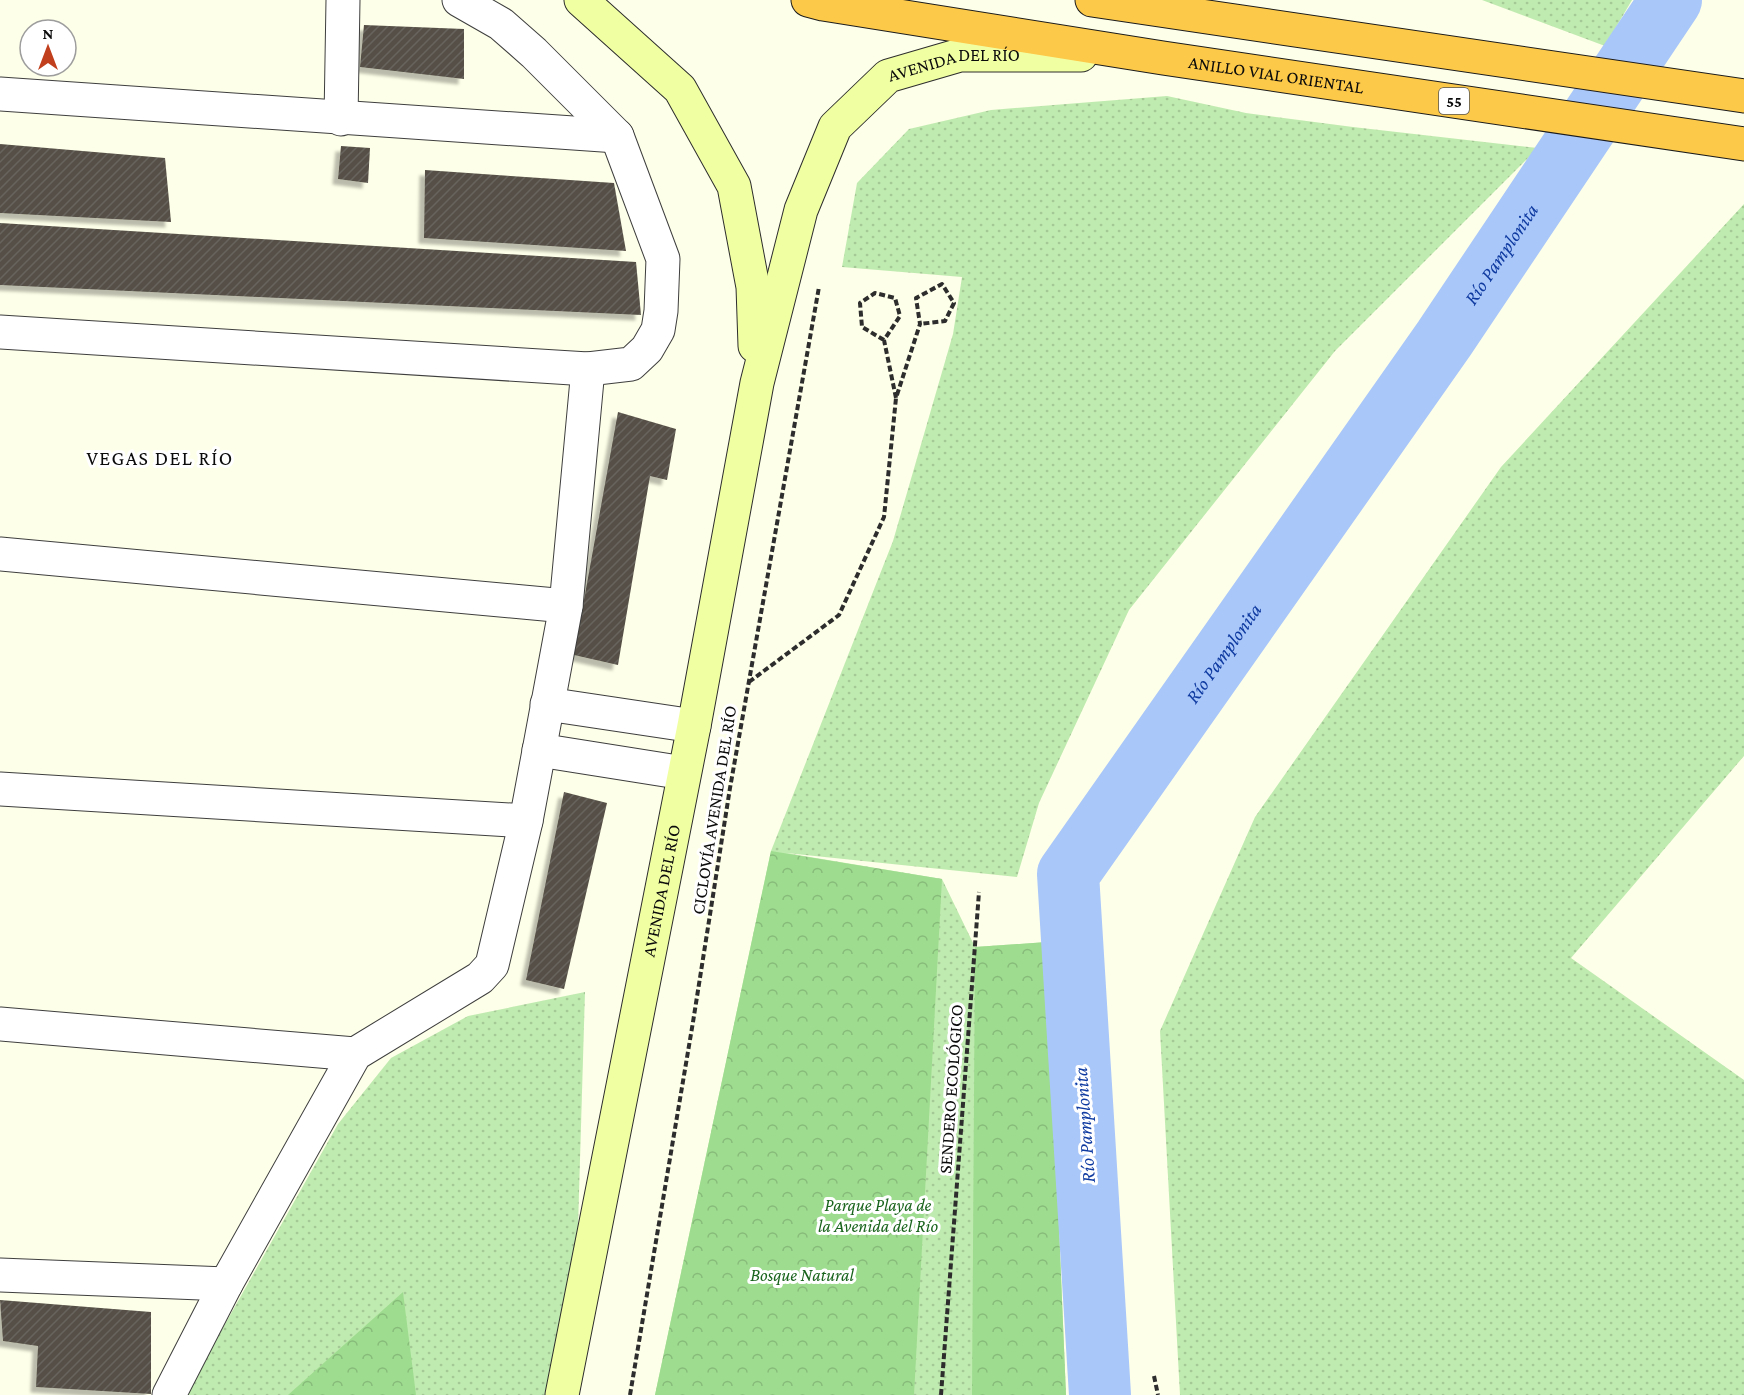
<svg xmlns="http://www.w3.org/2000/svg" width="1744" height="1395" viewBox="0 0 1744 1395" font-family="'Crimson Pro',serif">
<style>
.grass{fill:url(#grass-dots)}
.forest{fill:url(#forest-crowns)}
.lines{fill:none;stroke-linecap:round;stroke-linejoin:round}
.river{stroke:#aac7f9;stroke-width:62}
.building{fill:url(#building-hatch);filter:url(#shadow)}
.street-casing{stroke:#3e3e3e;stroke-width:35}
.secondary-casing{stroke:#2d2d2d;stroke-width:35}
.highway-casing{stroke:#1c1c1c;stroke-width:35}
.path{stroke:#2d2d2d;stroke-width:4;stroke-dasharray:6 3;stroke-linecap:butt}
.street{stroke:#fff;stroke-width:33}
.secondary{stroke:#f1ffa3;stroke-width:33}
.highway{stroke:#fdc949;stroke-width:33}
.labels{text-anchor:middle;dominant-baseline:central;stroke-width:6;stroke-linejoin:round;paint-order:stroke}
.shield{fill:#fff;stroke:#545454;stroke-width:1.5}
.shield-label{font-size:16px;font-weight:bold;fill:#0b0b0b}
.street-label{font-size:18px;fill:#0b0b0b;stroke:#fff}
.park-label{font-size:18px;font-style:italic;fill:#19641c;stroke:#fff}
.water-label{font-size:20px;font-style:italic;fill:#0f3ba1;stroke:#fff}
.neighbourhood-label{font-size:20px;letter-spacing:1.5px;fill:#0b0b0b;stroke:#fff}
</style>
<defs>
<pattern id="grass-dots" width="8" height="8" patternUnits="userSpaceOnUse" patternTransform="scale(1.5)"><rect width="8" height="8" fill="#c0ebb0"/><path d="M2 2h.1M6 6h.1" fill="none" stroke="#a4c896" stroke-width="1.8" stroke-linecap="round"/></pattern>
<pattern id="forest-crowns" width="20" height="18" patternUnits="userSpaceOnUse" patternTransform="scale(1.5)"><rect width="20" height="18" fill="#9edc8f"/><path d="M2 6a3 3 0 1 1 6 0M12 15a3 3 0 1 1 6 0" fill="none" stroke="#87bb7a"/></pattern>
<pattern id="building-hatch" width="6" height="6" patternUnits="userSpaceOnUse" patternTransform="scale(1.5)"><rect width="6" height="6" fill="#544f46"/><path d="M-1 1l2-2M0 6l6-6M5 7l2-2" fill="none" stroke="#68645c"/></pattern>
<filter id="shadow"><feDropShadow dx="-5.5" dy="5.5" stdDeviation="1.5" flood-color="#0004"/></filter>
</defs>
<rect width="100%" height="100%" fill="#feffe8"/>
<g class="grass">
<polygon points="1482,0 1632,0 1605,46"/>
<polygon points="1167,96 1246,113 1353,127 1538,148 1335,351 1129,610 1039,803 1017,877 786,853 942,879 975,947 1047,942 1066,1395 655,1395 771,851 893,541 953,334 962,277 842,267 857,183 909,129 991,110"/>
<polygon points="1744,204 1744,756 1571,958 1744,1080 1744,1395 1180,1395 1160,1031 1255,817 1501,467"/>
<polygon points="585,992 573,1395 185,1395 338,1124 391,1058 468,1016"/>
</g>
<g class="forest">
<polygon points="771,851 942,879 914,1395 655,1395"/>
<polygon points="1047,942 1066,1395 972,1395 975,947"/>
<polygon points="403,1292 416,1395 288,1395"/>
</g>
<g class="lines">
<path class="river" id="s1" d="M1100 1395 1068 874 1444 339 1671 0"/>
</g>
<g class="building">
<polygon points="364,25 464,29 464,79 360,67"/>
<polygon points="0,144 165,158 171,222 0,213"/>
<polygon points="341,146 370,148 368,183 338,179"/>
<polygon points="425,170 614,183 626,251 424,238"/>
<polygon points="0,223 636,262 641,315 0,285"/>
<polygon points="618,412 676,429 667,480 650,476 618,665 574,655"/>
<polygon points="564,792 607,803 564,989 526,980"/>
<polygon points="0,1300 151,1312 151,1394 36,1387 38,1346 3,1341"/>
</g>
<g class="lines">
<g class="street-casing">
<g id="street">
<polyline points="0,94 617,136"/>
<polyline points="341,119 343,0"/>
<polyline points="0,332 588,369"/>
<polyline points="0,554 566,606"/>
<polyline points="547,704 694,726"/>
<polyline points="539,750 684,773"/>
<polyline points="0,789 526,821"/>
<polyline points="0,1024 355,1054"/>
<polyline points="0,1275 226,1284"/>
<polyline points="169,1395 226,1284 355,1054 480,978 492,965 526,821 566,606 588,369 631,364 647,349 658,330 661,311 663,259 617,136 534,53 501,24 459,0"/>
</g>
</g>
<g class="secondary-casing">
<g id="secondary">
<polyline points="581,0 680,89 734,186 753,287 755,346"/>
<path id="s2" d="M562 1395 694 726 757 383 801 210 835 127 888 76 960 55H1081"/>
</g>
</g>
<g class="highway-casing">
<g id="highway">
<path id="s3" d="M808 0 823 4 1163 58 1744 144"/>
<polyline points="1092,0 1744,96"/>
</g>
</g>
<g class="path">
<polyline points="884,340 862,327 860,303 875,293 895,298 900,316 884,340 896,398 920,324 916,298 942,284 954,303 945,321 920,324"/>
<polyline points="749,682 839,615 884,517 896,398"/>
<polyline points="1154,1376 1158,1395"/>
<polyline points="630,1395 693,1022 730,788 819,287"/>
<polyline points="941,1395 979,892"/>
</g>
<use href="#street" class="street"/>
<use href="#secondary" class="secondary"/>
<use href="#highway" class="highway"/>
</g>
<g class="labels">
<rect class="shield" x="1439" y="88" width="30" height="26" rx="4.5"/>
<g class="shield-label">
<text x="1454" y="101">55</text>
</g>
<g class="street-label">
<text stroke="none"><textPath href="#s2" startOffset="1440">AVENIDA DEL RÍO</textPath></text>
<text stroke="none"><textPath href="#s3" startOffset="474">ANILLO VIAL ORIENTAL</textPath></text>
<text transform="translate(714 810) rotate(-81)">CICLOVÍA AVENIDA DEL RÍO</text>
<text stroke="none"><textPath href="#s2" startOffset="514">AVENIDA DEL RÍO</textPath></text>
<text transform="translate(951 1089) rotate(-86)">SENDERO ECOLÓGICO</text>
</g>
<g class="park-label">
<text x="878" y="1205">Parque Playa de<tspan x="878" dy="21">la Avenida del Río</tspan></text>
<text x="802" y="1275">Bosque Natural</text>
</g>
<g class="water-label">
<text stroke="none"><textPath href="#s1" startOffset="1278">Río Pamplonita</textPath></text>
<text stroke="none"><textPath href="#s1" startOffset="792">Río Pamplonita</textPath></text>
<text transform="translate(1084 1125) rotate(-94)">Río Pamplonita</text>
</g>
<g class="neighbourhood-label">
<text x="160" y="458">VEGAS DEL RÍO</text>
</g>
</g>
<g transform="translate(48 48)"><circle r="28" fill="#ffffff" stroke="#9d9d9d" stroke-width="1.5"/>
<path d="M0-4.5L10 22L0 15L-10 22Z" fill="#c13f1c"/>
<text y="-9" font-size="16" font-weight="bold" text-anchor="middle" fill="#0b0b0b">N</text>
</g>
</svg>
